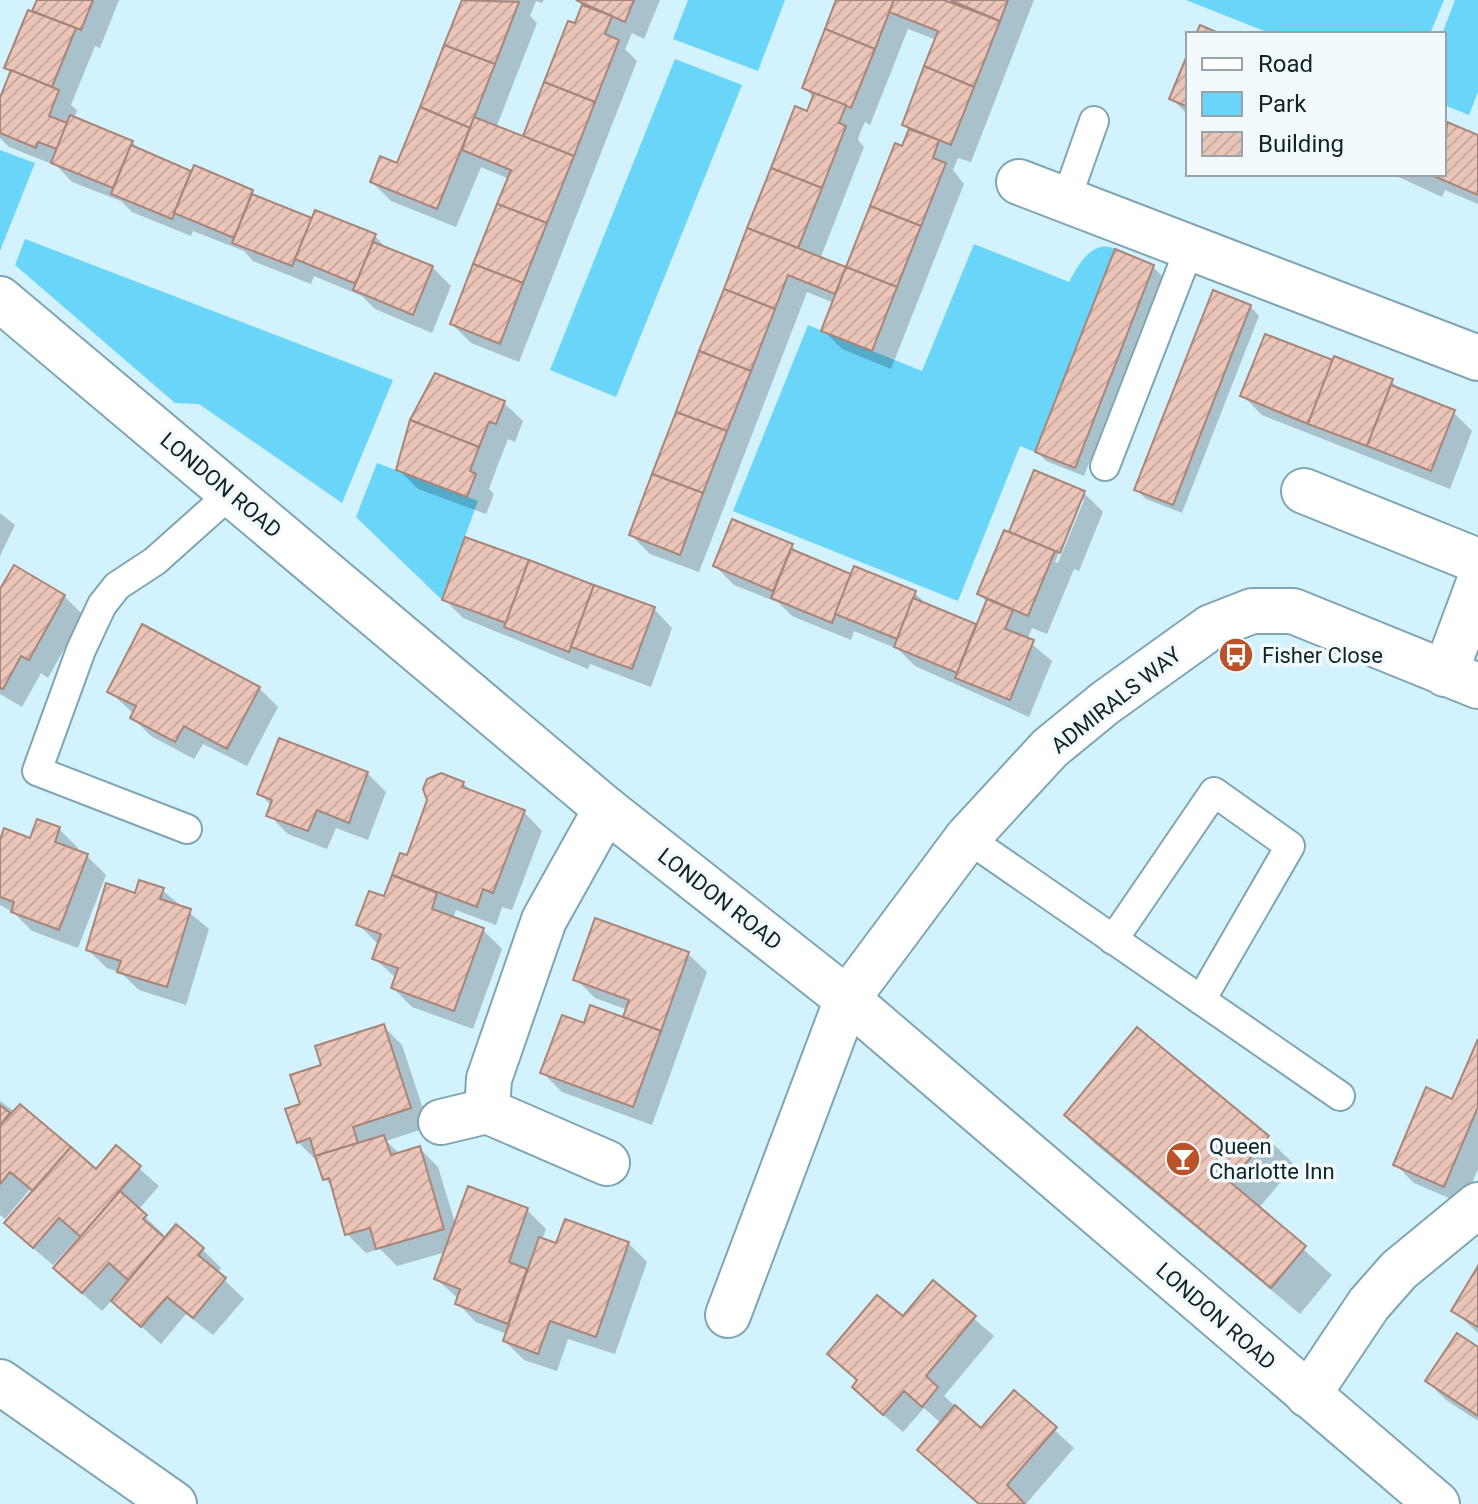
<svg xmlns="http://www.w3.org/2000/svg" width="1478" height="1504" viewBox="0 0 1478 1504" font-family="Roboto,sans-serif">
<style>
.green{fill:#69d6f9}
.shadow{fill:#0003;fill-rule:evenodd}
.building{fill:url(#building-hatch);stroke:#a88579;stroke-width:2}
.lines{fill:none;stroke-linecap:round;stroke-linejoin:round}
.service-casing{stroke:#7fa5b3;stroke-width:32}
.minor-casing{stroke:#7fa5b3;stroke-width:48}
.service{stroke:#fff;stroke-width:28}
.minor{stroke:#fff;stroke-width:44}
.labels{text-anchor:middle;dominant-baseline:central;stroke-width:7;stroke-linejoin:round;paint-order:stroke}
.street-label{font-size:22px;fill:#132328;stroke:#f2fafd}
.poi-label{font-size:22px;fill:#132328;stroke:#f2fafd;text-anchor:start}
</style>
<defs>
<pattern id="building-hatch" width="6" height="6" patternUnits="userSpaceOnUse" patternTransform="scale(2)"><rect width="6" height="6" fill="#ebc6b8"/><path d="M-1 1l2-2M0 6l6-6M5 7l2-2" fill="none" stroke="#c9aa9e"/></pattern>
</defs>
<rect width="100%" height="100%" fill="#d2f2fd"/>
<g class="green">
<polygon points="688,0 785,0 758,71 673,39"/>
<polygon points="1186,0 1444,0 1430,34 1272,34"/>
<polygon points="1455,0 1478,0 1478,92 1469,115 1444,105 1442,34"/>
<polygon points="675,59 742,85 616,397 550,370"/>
<polygon points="0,150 35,163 0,251"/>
<polygon points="25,239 393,380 342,503 199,404 175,403 15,265"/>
<path d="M974 244 1069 282C1078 265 1093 238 1115 249L1035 452 1020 446 958 601 733 511 808 325 922 371Z"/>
<polygon points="377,463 478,501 442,600 356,517"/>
</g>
<g class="shadow">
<polygon points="37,0 119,0 100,48 95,46 71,105 77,110 74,119 132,142 142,152 192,173 195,168 313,221 375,236 389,251 432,267 451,286 432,333 375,309 362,296 314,276 311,284 253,261 244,251 193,231 191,236 132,212 121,201 72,182 57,166 9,147 0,138 0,103 12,73 7,68"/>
<polygon points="464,0 544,0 542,3 536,1 530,16 537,23 496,128 524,139 570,23 576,26 583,7 578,0 660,0 644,39 632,33 625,49 637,61 519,362 471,343 452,324 509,179 481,167 456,227 391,201 372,182 399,165"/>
<path d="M838 0H938L950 5 952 0H1034L971 162 958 158 953 170 964 184 891 369 842 349 823 330 834 303 807 292 699 572 650 554 631 535 796 108 808 113 814 98 804 87ZM908 29 937 40 904 125 910 131 847 269 820 259 864 147 858 140 860 133 865 122 870 125Z"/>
<polygon points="1188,58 1188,115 1171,98"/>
<polygon points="1448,125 1478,137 1478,204 1445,190 1442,197 1392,174 1444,174 1444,131"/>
<polygon points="1153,267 1162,276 1084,476 1046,461 1037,452"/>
<polygon points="1250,306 1259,316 1182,513 1146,499 1137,490"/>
<polygon points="1391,381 1401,391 1453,412 1472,431 1450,489 1262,415 1243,396"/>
<polygon points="504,403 523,421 515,442 508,439 497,467 489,489 494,494 486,514 418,489 399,470"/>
<path d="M1035 473 1084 493 1103 512 1079 571 1074 569 1047 634 1032 628 1027 640 1052 661 1029 717 915 666 898 649 854 631 851 640 792 616 779 603 734 585 715 566 791 546 801 556 852 577 915 593 928 606 978 627 987 602 979 594 1010 534ZM1080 500H1084L1058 563 1055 562Z"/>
<polygon points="0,513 15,525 0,556"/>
<polygon points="466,540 654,609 672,628 651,687 590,664 588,669 463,618 444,599"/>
<polygon points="0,591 64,596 83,615 48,678 41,673 22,707 0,694"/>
<polygon points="259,688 278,707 247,766 203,744 194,759 151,736 132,717 134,714 109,691"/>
<polygon points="367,773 386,792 368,840 336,828 327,849 288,834 269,815 272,806 260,794"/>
<polygon points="463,783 472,792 524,812 542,831 512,910 502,907 496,925 456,910 453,919 483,930 502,949 473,1029 412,1007 393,988 397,979 374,958 378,944 359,925 385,899 402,855 408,858"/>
<polygon points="59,829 78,848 77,852 87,856 106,875 78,948 32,931 13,912 0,905 0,845 31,841"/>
<polygon points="162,890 209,929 186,1005 139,990 121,973 107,968 88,950 136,895"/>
<polygon points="688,954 707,972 652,1125 562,1092 543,1073 585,1025 625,1020 628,1010 595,998 576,979"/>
<polygon points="383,1026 402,1045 429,1127 386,1141 400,1154 419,1148 438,1167 456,1226 469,1189 527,1210 546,1229 542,1240 558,1246 628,1243 647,1262 615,1354 568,1339 557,1371 524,1360 505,1341 507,1334 476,1322 457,1303 459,1299 436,1279 446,1252 397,1266 380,1249 366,1253 347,1234 333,1187 325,1179 317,1161 298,1142 303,1105 323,1066"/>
<polygon points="1478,1044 1478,1169 1463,1204 1414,1183 1395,1164 1453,1101"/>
<polygon points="0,1101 96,1171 116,1148 159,1186 138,1210 164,1235 161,1238 202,1249 221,1268 217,1273 244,1299 213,1335 186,1314 161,1344 112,1300 102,1311 75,1287 82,1238 79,1236 53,1265 26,1242 35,1193 30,1189 5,1219 0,1215"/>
<polygon points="1066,1115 1267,1138 1295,1165 1258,1209 1332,1275 1300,1314 1094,1143"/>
<polygon points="1478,1270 1478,1333 1454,1311"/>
<polygon points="933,1283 994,1336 944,1396 982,1430 1014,1393 1074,1448 1026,1504 979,1504 938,1469 920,1450 942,1424 924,1408 903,1432 873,1406 903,1319"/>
<polygon points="1478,1349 1478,1421 1446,1400 1427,1381"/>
</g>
<g class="building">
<polygon points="37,0 93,0 81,30 32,11"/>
<polygon points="462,0 519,2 495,64 444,45"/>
<polygon points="576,0 634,0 625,22"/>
<polygon points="836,0 894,0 875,49 825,29"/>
<polygon points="894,0 944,0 1000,21 974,87 924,66 938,31 889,12"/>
<polygon points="950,0 1008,0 1000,21"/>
<polygon points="582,5 612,16 605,34 619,40 595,102 544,82 568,21 575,23"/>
<polygon points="28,10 76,28 52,87 4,68"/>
<polygon points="1200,25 1221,34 1196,34"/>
<polygon points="825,29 875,49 851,108 802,88"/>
<polygon points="444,45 495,64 470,128 420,107"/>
<polygon points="1188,53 1188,107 1169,99"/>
<polygon points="924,66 974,87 951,145 902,125"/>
<polygon points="11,70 59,90 49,116 67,123 57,149 38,142 36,148 0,133 0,98"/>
<polygon points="544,82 595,102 574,156 523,136"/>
<polygon points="814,93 846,105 839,123 846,126 822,188 771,168 795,106 807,111"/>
<polygon points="420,107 470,128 437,209 370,182 380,156 397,163"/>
<polygon points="70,115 133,141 113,188 51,163"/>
<polygon points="474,117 574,156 547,223 497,204 511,170 462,150"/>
<polygon points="1447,122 1478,135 1478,195 1429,174 1444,174"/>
<polygon points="909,129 939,140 933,158 946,163 921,226 870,206 895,143 902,146"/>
<polygon points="131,145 191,171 172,219 111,194"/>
<polygon points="194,165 253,190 234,238 174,213"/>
<polygon points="771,168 822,188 798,248 747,228"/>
<polygon points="252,194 312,218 292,266 232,243"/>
<polygon points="497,204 547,223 523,283 473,264"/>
<polygon points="870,206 921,226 897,287 846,267"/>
<polygon points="315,210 376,234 356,284 295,259"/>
<polygon points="747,228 846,267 835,294 788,275 775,309 724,289"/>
<polygon points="373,242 433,266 413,315 353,290"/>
<polygon points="1115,249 1154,265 1075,468 1035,452"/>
<polygon points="473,264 523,283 500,344 450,324"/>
<polygon points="846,267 897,287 872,351 821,331"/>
<polygon points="724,289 775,309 751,371 699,351"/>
<polygon points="1213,290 1251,305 1173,505 1134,490"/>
<polygon points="1265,334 1333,360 1308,424 1240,396"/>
<polygon points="699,351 751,371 727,431 676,412"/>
<polygon points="1334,356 1393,379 1367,446 1308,424"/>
<polygon points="435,373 505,401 496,424 489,422 479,447 410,420"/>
<polygon points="1391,385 1455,410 1431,471 1367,446"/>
<polygon points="676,412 727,431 703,493 652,474"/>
<polygon points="410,420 479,447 470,471 476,474 467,497 396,470"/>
<polygon points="1034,470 1085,491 1060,553 1009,532"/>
<polygon points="652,474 703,493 680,555 629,535"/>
<polygon points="732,519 793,544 773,591 713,566"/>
<polygon points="1004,530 1055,551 1028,616 977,594"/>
<polygon points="465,537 529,560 506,623 442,600"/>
<polygon points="791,549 851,574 832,623 771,598"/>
<polygon points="529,560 594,585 569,652 504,627"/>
<polygon points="14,565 65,595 29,660 21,656 3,689 0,688 0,589"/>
<polygon points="854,566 916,591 897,639 835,614"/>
<polygon points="594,585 655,607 632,669 571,647"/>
<polygon points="913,598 976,624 957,673 894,647"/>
<polygon points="987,599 1013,610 1005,629 1034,640 1010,700 955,678"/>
<polygon points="142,624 260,687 227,749 184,726 175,742 130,718 136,706 107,692"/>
<polygon points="279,738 368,772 349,823 317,810 308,831 266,816 272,800 257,794"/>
<polygon points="441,773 464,782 462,787 525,810 493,893 483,889 477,907 392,875 400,853 407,855 427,800 423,789 427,779"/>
<polygon points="37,819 60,827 55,842 88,854 59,930 11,912 14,902 0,897 0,840 4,828 30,838"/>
<polygon points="392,875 437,893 432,909 484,928 454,1011 391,988 398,968 372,959 381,934 356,925 369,891 384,896"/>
<polygon points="139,880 164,888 160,899 191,909 167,987 117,972 121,961 86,950 106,883 135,893"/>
<polygon points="595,918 689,952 661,1031 623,1017 629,1000 573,980"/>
<polygon points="590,1005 661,1031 633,1107 540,1073 562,1015 584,1023"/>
<polygon points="384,1024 411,1108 353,1127 358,1143 315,1156 310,1138 297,1143 285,1109 300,1104 290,1075 321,1065 315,1046"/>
<polygon points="1137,1027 1269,1136 1230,1182 1306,1246 1271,1288 1064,1115"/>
<polygon points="1478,1039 1478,1107 1444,1187 1393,1165 1426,1087 1452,1099"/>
<polygon points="20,1104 71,1147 33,1191 10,1172 0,1184 0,1125"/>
<polygon points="0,1105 10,1113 0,1125"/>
<polygon points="384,1135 391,1155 420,1146 444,1229 376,1249 370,1228 345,1235 329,1178 323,1180 315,1156"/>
<polygon points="116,1145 141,1166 81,1237 59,1218 33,1248 4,1223 71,1147 96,1169"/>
<polygon points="468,1186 528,1208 509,1262 527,1269 508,1324 455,1304 460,1289 434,1279"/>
<polygon points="120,1191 147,1215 143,1219 165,1238 128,1280 109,1263 82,1293 53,1268"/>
<polygon points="565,1219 629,1242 596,1337 550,1321 538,1354 503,1341 539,1237 556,1243"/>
<polygon points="176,1224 204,1248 198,1255 226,1278 193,1318 167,1297 141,1327 111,1301"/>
<polygon points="1478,1266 1478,1327 1451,1311"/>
<polygon points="933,1280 976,1316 926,1376 938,1387 922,1407 904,1391 883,1415 852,1387 857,1380 827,1354 877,1295 903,1316"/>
<polygon points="1457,1333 1478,1347 1478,1416 1425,1381"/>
<polygon points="1014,1390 1057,1427 1007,1485 1025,1504 979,1504 917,1450 955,1405 981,1428"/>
</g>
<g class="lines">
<g class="service-casing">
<g id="service">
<polyline points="1066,200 1094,121"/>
<polyline points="1105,466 1190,247"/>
<polyline points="187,829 37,771 81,650 102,605 117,586 155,561 230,494"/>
<polyline points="967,838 1340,1096"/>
<polyline points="1113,940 1214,792 1290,846 1201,1000"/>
</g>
</g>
<g class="minor-casing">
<g id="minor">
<polyline points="1019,182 1478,358"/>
<polyline points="0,299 606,809 847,999 1437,1504"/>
<polyline points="1304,491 1478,561"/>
<polyline points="1445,674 1478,585"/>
<polyline points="487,1111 489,1079 544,920 606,809"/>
<polyline points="441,1122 487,1111 607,1163"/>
<polyline points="728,1315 847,999 967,838 1050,748 1105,703 1211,627 1252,611 1293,611 1478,686"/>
<polyline points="0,1382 174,1504"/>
<polyline points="1308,1395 1369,1304 1399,1270 1478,1205"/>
</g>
</g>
<use href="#service" class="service"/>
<use href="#minor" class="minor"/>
</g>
<defs>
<g id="bus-disc" transform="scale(1.8)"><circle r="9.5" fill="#ba5328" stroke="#f2fafd"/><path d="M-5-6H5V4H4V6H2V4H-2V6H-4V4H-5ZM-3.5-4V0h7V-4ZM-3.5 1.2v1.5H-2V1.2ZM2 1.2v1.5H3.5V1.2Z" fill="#fff"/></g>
<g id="bar-disc" transform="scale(1.8)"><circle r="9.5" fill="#ba5328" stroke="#f2fafd"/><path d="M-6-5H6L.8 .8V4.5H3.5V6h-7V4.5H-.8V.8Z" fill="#fff"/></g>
</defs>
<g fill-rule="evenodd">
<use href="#bus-disc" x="1236" y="655"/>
<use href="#bar-disc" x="1183" y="1159"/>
</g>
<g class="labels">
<g class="street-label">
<text transform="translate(221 485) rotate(40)">LONDON ROAD</text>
<text transform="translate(1116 700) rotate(-38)">ADMIRALS WAY</text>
<text transform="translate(720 899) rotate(38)">LONDON ROAD</text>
<text transform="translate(1216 1316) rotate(41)">LONDON ROAD</text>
</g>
<g class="poi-label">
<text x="1262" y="655">Fisher Close</text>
<text x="1209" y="1146">Queen<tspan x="1209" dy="25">Charlotte Inn</tspan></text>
</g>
</g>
<rect x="1186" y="32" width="260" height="144" fill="#f2fafd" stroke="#99a4a8" stroke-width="2"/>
<rect x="1202" y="58" width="40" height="12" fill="#ffffff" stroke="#99a4a8" stroke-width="2"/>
<text x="1258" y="72" font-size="24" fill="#132328">Road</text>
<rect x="1202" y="92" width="40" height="24" fill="#69d6f9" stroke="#99a4a8" stroke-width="2"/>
<text x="1258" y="112" font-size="24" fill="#132328">Park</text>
<rect x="1202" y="132" width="40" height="24" fill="url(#building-hatch)" stroke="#99a4a8" stroke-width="2"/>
<text x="1258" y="152" font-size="24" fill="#132328">Building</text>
</svg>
